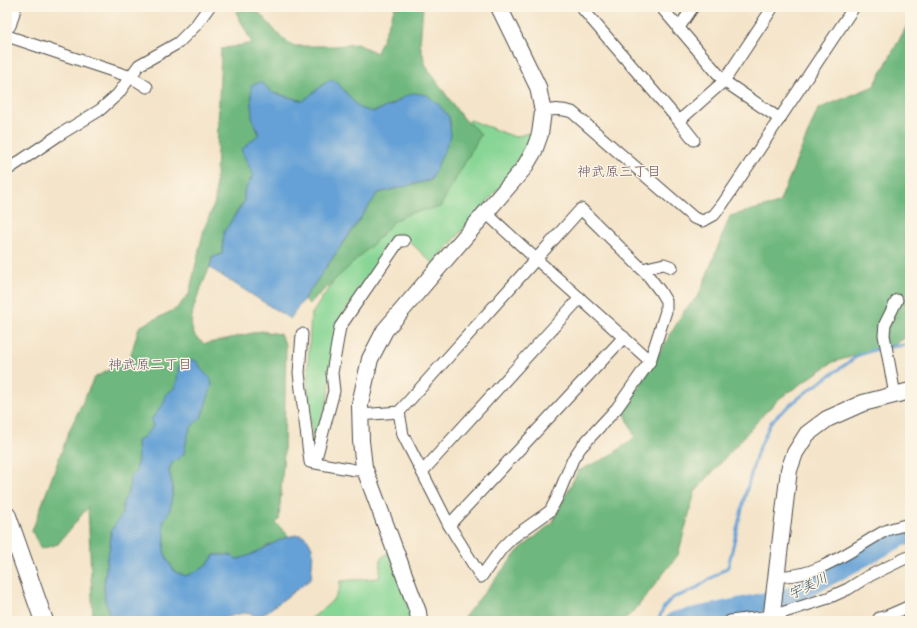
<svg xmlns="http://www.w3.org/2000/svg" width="917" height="628" viewBox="0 0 917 628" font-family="Pangolin,'Klee One',sans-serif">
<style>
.green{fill:#88d695;stroke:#5a8060}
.forest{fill:#6eb77e;stroke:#4c7154}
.water{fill:#65a1d6;stroke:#486680}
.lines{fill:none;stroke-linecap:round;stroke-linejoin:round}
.stream{stroke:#65a1d6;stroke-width:3}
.river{stroke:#65a1d6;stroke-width:19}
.street-casing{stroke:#494743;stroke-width:13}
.secondary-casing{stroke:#494743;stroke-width:18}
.primary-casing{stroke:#494743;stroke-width:20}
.street{stroke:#fff;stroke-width:11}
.secondary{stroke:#fff;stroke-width:16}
.primary{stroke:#fff;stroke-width:18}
.labels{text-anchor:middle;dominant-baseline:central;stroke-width:3;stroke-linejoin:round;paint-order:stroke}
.neighbourhood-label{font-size:14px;fill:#6b566b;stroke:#fcf5e5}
.water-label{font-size:14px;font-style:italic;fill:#425a6f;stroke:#fcf5e5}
</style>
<rect width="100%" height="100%" fill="#fcf5e5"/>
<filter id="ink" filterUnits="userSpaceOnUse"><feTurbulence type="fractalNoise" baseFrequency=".025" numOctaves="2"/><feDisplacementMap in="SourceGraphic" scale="8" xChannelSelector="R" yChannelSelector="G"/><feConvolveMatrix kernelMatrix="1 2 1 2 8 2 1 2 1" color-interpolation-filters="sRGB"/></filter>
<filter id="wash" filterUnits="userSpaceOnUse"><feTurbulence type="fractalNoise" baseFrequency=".012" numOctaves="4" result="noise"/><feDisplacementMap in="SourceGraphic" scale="16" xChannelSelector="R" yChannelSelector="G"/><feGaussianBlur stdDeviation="0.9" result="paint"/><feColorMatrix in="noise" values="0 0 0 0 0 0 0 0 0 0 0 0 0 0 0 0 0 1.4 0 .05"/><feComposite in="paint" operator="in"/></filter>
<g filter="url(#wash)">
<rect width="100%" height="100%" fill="#f4e4c9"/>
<g class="green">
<polygon points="470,120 515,137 535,131 520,164 434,263 431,262 401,233 379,263 337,324 329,393 314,456 307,382 311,315 384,205 440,184"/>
<path d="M389 552 414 621H308C320 611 342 598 340 581L379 578 381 558Z"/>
</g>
<g class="forest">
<path d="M247 7H254L279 35 293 46H334L357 44 377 53 395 7H423L420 44 426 66 461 116 481 134 440 207 410 213 394 221 373 244 309 304 304 299 378 193 431 180 451 126 449 117 440 106 404 97C392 104 371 119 358 107 350 100 343 89 336 81L329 80 303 101 273 93 261 82 252 117 259 135 242 150 253 175 244 192V201L224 232 222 254 212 258C208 280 182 316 195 336 197 339 202 342 205 344L261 331 280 334 286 345 284 452 279 520 276 523 290 537 266 546 262 550 247 557 237 559 230 555H214L209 563 197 571 186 576 175 572 168 561 164 551 165 536 163 522 170 510 173 487 169 471 172 463 184 454C187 439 187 427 201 418L207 400 201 369 198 362 179 366C176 380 180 387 166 394L164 403 151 420 153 426 144 437 137 441 138 461 136 466 137 470 130 477 129 491 123 502 122 514 111 531 110 547 107 558 104 588 105 600 109 612 105 619 106 621H93L88 507 58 544 41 549 32 531 70 429 94 378 130 358 139 327 176 309 189 294 204 229 215 202 221 49 252 43 236 12Z"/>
<polygon points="910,20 910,334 896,344 833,362 780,398 763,415 695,492 678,555 635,610 622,621 461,621 519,550 552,523 578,471 608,457 635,438 624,411 685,310 699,295 730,216 779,203 818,109 874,86"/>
</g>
<g class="water">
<polygon points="329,80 336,81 359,108 373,112 392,105 404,97 414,93 427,95 440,106 449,117 451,136 431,180 378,193 290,319 210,268 212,258 222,254 224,232 244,202 244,192 253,175 241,150 259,134 252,117 251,85 261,82 273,93 303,101"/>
<path d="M192 360 198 362 201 369 211 379 212 386 201 418C187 427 187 439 184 454L172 463 169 471 173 487 170 510 163 522 165 536 164 551 168 561 175 572 186 576 197 571 209 563 214 555H230L237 559C257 556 282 534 300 535 306 535 310 542 312 548 314 554 311 572 311 579L257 619 252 614 243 613 220 619 218 621H106L105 619 109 612 105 600 104 588 107 558 110 547 111 531 122 514 123 502 129 491 130 477 137 470 136 466 138 461 137 441 144 437 153 426 151 420 164 403 166 394C180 387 176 380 179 366Z"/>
</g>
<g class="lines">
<polyline class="stream" points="658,621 664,607 672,598 692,591 728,567 745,496 757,453 771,422 778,415 805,393 859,355 874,350 910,344"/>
<polyline class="river" points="675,621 792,596 901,537 910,535"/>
</g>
</g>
<g filter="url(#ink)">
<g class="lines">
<g class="street-casing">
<g id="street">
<polyline points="581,7 679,121 724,81 773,7"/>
<polyline points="661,7 724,81 780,119"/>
<polyline points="678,29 693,7"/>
<polyline points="7,36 131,77 147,87"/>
<path d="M543 112C553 108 562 109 572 112L694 218 703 221 714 215 722 205 854 7"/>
<polyline points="679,121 694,140"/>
<polyline points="7,170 59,135 100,110 118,94 139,65 178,43 196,25 209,7"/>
<polyline points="485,212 536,259 650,361"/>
<polyline points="642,269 664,264 672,267"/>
<polyline points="302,334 299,373 310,462 355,470 365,470"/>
<polyline points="895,395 884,335 885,324 897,300"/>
<polyline points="360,415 399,412 581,209 647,274 660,291 666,301 666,311 650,361 617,408 581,447 573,459 557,498 550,511 512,538 502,548 481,577 449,525 422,472 403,435 399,412"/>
<polyline points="315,462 334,391 332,373 340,327 399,241 404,241"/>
<polyline points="422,472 580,298"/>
<polyline points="449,525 624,337"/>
<path d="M776 575C809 582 855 548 883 532 891 528 901 526 910 524"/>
<polyline points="879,618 887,616 910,606"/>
<polyline points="730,621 772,616 828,598 848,589 867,577 910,556"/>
</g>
</g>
<g class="secondary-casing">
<g id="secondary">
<polyline points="419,621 418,612 364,467 361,441 360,404 370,359 385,330 524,168 534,151 540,134 543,112 538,87 499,7"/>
<polyline points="771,621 789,470 795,453 807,434 827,419 863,403 910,391"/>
</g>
</g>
<g class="primary-casing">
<g id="primary">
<polyline points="7,24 12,7"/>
<polyline points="7,516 44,621"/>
</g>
</g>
<use href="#street" class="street"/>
<use href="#secondary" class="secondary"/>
<use href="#primary" class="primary"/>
</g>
</g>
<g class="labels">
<g class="neighbourhood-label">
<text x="619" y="171">神武原三丁目</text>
<text x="150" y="364">神武原二丁目</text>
</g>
<g class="water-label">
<text transform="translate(808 586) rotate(-26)">宇美川</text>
</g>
</g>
<rect width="917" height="628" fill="none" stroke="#fcf5e5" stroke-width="24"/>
</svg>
